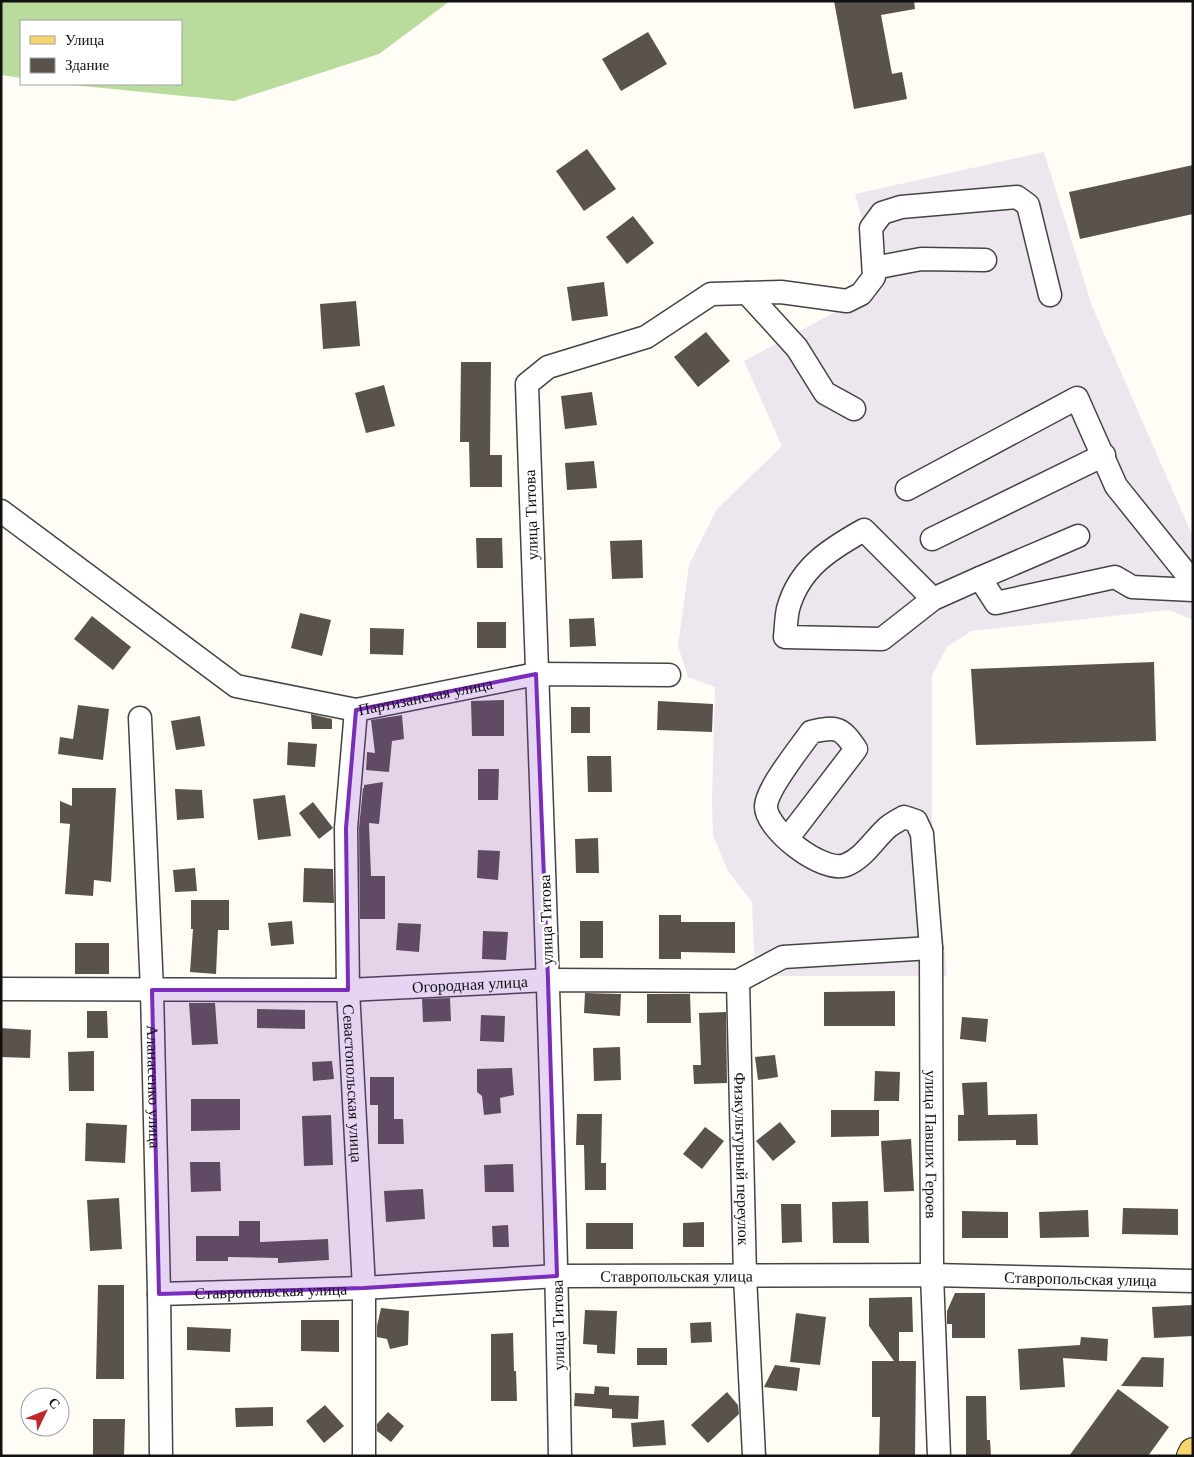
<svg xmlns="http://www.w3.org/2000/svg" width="1194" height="1457" viewBox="0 0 1194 1457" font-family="Georgia,serif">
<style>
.industrial{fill:#eee6ef}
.forest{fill:#b9dc9c}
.building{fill:#5a524d}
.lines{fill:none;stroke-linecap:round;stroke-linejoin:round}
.minor-casing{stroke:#444;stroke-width:25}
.major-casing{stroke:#222;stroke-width:30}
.minor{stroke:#fff;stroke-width:22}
.major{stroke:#f9d66b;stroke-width:28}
.marked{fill:#7b2cbf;fill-opacity:0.2;stroke:#7b2cbf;stroke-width:4;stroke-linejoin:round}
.labels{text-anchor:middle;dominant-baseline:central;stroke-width:5;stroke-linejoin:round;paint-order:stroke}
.street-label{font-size:16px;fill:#111;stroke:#fff}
</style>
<rect width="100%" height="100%" fill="#fffdf5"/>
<polygon class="industrial" points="1044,152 1092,306 1193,537 1193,620 1169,610 971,631 947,647 932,675 932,817 947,976 755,976 752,902 728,871 713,835 712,799 715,687 688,677 678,646 689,565 717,509 782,446 744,361 882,287 855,194"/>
<polygon class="forest" points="1,1 450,1 379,54 234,101 62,84 181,84 181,21 21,21 21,78 1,75"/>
<g class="building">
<polygon points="834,1 914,1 915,9 881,15 892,74 902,72 907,99 854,109"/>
<polygon points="648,32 667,64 621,91 602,59"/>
<polygon points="587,149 616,189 584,211 556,171"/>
<polygon points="1193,165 1193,214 1080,239 1069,192"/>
<polygon points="633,216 654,243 627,264 606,237"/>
<polygon points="604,282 608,316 572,321 567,287"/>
<polygon points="356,301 360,346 323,349 320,304"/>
<polygon points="706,332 730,361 698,387 674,357"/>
<polygon points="461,362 491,362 490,455 502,455 502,487 470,487 469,442 460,442"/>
<polygon points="384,385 395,426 366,433 355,393"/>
<polygon points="592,392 597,425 565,429 561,396"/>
<polygon points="594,461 597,488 567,490 565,463"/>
<polygon points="476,538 502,538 503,568 477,568"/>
<polygon points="642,540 643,578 612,579 610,541"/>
<polygon points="300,613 331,620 322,656 291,648"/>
<polygon points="92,616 131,647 113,670 74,639"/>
<polygon points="594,618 596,646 570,647 569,619"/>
<rect x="477" y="622" width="29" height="26"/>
<polygon points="370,628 404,629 403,655 370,654"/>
<polygon points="1154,662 1156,741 976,745 971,669"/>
<polygon points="504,700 504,736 472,736 471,701"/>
<polygon points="658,701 713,704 712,732 657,730"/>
<polygon points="78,705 109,709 103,760 58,754 60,737 73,739"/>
<rect x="571" y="707" width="19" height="26"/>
<polygon points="311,714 332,719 332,729 312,729"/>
<polygon points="402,715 404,739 392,741 389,772 366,770 367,752 375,753 371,720"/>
<polygon points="200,716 205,746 176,750 171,721"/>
<polygon points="288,742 317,744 315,767 287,765"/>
<polygon points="587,756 611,756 612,792 588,792"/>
<polygon points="478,769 499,769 498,800 478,800"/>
<polygon points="383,782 379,824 369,823 371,876 385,876 385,919 360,919 359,828 363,788 364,788 364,785"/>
<polygon points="72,788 116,788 111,882 94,880 93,896 65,894 70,824 60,823 60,801 72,806"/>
<polygon points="175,789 202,790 204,818 177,820"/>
<polygon points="285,795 291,836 258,840 253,799"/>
<polygon points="313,802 333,828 319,839 299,813"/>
<polygon points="598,838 599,873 576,873 575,839"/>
<polygon points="478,850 500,851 498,880 477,878"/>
<polygon points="195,868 197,891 175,892 173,870"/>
<polygon points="304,868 333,869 334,903 303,902"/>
<polygon points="191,900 229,900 229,930 218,930 216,974 190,972 193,929 191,929"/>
<polygon points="659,915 681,915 681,922 735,922 735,953 681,952 681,959 659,959"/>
<polygon points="292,921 294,944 271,946 268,923"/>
<rect x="580" y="921" width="23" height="37"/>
<polygon points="398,923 421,924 419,952 396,950"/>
<polygon points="483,931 508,932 506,960 482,959"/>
<rect x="75" y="943" width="34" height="31"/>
<polygon points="895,991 895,1026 824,1026 824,992"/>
<polygon points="585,993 621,994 620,1016 584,1013"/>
<polygon points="647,994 690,994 691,1023 647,1023"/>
<polygon points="450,998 451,1021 423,1022 422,999"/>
<polygon points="189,1003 215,1003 218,1044 192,1045"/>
<polygon points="257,1009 305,1010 305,1029 257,1028"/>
<polygon points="87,1011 107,1011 108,1038 87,1038"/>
<polygon points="726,1012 727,1083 694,1084 693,1065 701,1065 699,1013"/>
<polygon points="481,1015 505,1016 504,1042 480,1041"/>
<polygon points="962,1017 988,1019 986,1042 960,1039"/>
<polygon points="1,1028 31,1030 30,1058 1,1057"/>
<polygon points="620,1047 621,1080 594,1081 593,1048"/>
<polygon points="94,1051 94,1091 69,1091 68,1052"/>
<polygon points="775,1055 778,1077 758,1080 755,1057"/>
<polygon points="332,1061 334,1079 313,1081 312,1062"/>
<polygon points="512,1068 514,1095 500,1098 501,1113 484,1115 482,1096 477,1092 477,1069"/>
<polygon points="875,1071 900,1072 899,1101 874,1101"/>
<polygon points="370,1077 394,1077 394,1119 403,1119 404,1144 378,1144 378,1105 370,1105"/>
<polygon points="987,1082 988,1115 1037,1114 1038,1145 1016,1145 1016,1140 958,1141 958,1115 964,1115 962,1083"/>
<polygon points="191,1099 240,1099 240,1130 191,1131"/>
<polygon points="831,1110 879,1110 879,1136 831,1137"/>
<polygon points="577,1114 602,1114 601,1163 606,1163 606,1190 585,1190 584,1145 576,1145"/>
<polygon points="331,1115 333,1165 304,1166 302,1116"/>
<polygon points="780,1122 796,1142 773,1161 756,1141"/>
<polygon points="86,1123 127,1125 125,1163 85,1161"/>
<polygon points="705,1127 724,1141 702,1169 683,1154"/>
<polygon points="911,1139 914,1191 884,1192 881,1141"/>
<polygon points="190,1162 220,1162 221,1191 191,1192"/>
<polygon points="513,1164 514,1192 485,1192 484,1165"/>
<polygon points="423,1189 425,1219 386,1222 384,1191"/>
<polygon points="119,1198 122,1249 90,1251 87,1200"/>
<polygon points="868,1201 869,1243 833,1243 832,1202"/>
<polygon points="781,1204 801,1204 802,1242 782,1243"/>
<polygon points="1123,1208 1178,1209 1178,1235 1122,1234"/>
<polygon points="1088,1210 1089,1237 1040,1238 1039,1212"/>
<polygon points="962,1211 1008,1212 1008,1238 962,1238"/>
<polygon points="239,1221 260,1221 260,1242 328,1239 329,1260 278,1263 278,1258 228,1257 228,1261 196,1261 196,1236 239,1236"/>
<polygon points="704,1222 704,1247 683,1247 683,1223"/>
<rect x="586" y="1223" width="47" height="26"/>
<polygon points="508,1225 509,1247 493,1247 492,1226"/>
<polygon points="98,1285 124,1285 124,1379 96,1379"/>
<polygon points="955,1293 985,1293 985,1338 952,1338 952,1324 947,1324 947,1311"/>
<polygon points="912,1297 913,1332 899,1332 899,1361 916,1361 915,1456 879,1456 880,1417 872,1417 872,1361 894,1361 869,1326 869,1298"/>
<polygon points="1193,1305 1193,1336 1154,1338 1152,1307"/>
<polygon points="381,1308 409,1311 408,1345 390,1349 387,1339 377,1337 377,1326"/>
<polygon points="585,1310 617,1311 615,1354 597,1353 597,1345 583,1344"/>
<polygon points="796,1313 826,1317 820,1365 790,1362"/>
<polygon points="301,1320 339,1320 339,1352 301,1351"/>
<polygon points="711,1322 712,1342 691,1343 690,1323"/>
<polygon points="187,1327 231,1329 230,1352 187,1350"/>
<polygon points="513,1333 514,1371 516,1371 517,1401 491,1401 491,1334"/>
<polygon points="1081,1337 1108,1339 1107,1361 1063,1358 1065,1387 1020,1390 1018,1349 1080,1345"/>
<rect x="637" y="1348" width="30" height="17"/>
<polygon points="1142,1357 1164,1358 1163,1387 1121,1386"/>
<polygon points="775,1365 800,1368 797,1391 764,1387"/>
<polygon points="595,1386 609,1387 609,1395 639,1396 638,1419 612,1418 612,1409 574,1406 575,1393 594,1394"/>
<polygon points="1118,1389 1169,1427 1148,1456 1069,1456"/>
<polygon points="727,1392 738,1405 739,1414 708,1443 691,1425"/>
<polygon points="966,1396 986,1396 987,1440 990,1440 991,1456 966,1456"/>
<polygon points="325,1405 344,1426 324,1443 306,1421"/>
<polygon points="273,1407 273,1426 236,1427 235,1408"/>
<polygon points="388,1412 404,1426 391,1442 377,1431 377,1424"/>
<polygon points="93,1419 125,1419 124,1456 93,1456"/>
<polygon points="664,1420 666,1445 633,1447 631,1423"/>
</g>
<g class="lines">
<g class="minor-casing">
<g id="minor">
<polyline points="874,268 921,259 985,260"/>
<polyline points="747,293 797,348 825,393 854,409"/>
<polyline points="907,489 1077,398 1116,486 1193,582"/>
<path id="s1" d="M1 511 236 686 356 710 536 674 669 675"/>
<polyline points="1078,536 980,578 996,603 1115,577 1132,587 1193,590"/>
<polyline points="932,539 1104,455"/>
<path d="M933 599 864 530C830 549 799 568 788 609 786 618 786 628 785 637L882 639 933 599 980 578"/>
<path id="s2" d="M356 710 346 828 348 990 364 1288V1456"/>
<path id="s3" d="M140 718 152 990 159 1294 161 1456"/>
<path id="s4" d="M787 839 856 749C841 727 837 726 811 732 800 748 767 788 766 806 765 829 823 874 846 865 864 858 874 839 888 827 893 823 899 820 904 817L916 821 922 834 931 948 932 1275 939 1456"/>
<path id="s5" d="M738 981 745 1276 754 1456"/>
<path id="s6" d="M1 989 348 990 548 980 738 981 783 957 931 948"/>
<path id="s7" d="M159 1294 364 1288 557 1276 932 1275 1193 1281"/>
<path d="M560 1456C554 1098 539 741 527 384L548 367 646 337 711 294 781 292 847 301 861 294 874 277 871 228 882 213 901 207 1017 197 1028 205 1050 295"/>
</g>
</g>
<g class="major-casing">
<polyline id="major" points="1191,1456 1193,1452"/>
</g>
<use href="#minor" class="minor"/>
<use href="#major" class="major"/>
</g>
<path class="marked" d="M536 674 548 980 557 1276 364 1288 159 1294 152 990H348L346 828 356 710Z"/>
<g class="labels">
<g class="street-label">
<text transform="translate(531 515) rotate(-92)">улица Титова</text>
<text stroke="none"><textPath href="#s1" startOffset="486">Партизанская улица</textPath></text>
<text transform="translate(546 920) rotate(-92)">улица Титова</text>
<text stroke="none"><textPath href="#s6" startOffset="469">Огородная улица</textPath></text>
<text stroke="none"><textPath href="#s2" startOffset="374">Севастопольская улица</textPath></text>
<text stroke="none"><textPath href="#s3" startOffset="369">Аланасенко улица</textPath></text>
<text stroke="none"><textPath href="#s4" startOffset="775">улица Павших Героев</textPath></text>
<text stroke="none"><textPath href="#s5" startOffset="178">Физкультурный переулок</textPath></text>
<text stroke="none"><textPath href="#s7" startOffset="518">Ставропольская улица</textPath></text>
<text stroke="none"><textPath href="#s7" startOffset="922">Ставропольская улица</textPath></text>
<text stroke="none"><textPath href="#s7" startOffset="112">Ставропольская улица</textPath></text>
<text transform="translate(558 1325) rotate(-91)">улица Титова</text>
</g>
</g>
<rect width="1194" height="1457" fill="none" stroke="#111111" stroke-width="5"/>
<rect x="20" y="20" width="162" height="65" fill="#ffffff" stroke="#a0a0a0"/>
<rect x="30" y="36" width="25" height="8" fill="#f9d66b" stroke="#a0a0a0"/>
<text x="65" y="45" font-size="15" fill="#111111">Улица</text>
<rect x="30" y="58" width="25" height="15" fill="#5a524d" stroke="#a0a0a0"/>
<text x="65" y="70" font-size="15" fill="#111111">Здание</text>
<g transform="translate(45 1412) rotate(47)"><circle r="24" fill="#ffffff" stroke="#a0a0a0"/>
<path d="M0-4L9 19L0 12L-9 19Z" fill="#c4262e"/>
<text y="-8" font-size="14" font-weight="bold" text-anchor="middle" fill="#111111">С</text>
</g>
</svg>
